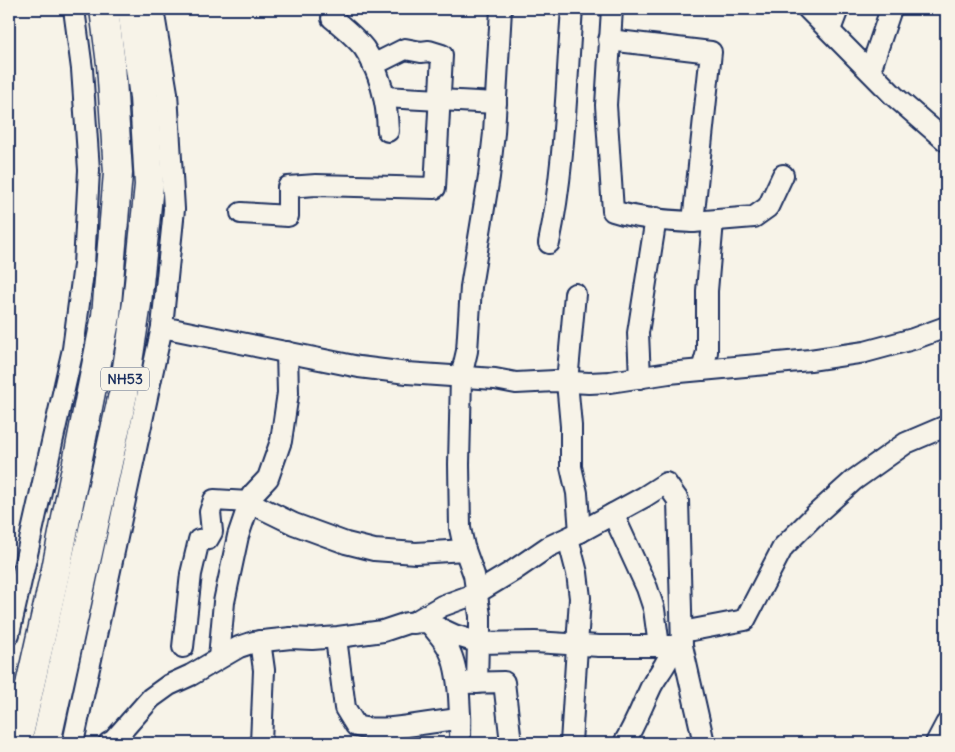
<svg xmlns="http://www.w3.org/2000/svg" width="955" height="752" viewBox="0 0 955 752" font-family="Delius,sans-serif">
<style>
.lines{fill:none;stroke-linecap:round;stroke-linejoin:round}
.minor-casing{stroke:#1b2f5e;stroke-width:24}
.highway-casing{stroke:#1b2f5e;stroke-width:31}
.minor{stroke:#f7f3e8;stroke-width:20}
.highway{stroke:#f7f3e8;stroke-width:28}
.labels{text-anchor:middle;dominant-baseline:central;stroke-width:4;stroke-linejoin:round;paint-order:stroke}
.shield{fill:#f7f3e8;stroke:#5d6a87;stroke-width:1}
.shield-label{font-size:14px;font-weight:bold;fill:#1b2f5e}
</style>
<rect width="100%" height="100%" fill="#f7f3e8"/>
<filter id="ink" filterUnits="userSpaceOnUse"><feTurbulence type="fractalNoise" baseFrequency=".02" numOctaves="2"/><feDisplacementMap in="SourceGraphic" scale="10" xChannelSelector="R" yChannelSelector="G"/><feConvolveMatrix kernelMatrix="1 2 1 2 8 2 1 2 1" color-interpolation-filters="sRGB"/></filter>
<g filter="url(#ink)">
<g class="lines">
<g class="minor-casing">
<g id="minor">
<path d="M612 9 606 105 613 211C638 219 667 221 693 222"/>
<polyline points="808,9 894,96 946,141"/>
<path d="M332 18C343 27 355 37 364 48 380 72 387 102 388 131"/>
<polyline points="830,30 838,9"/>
<polyline points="609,40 711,52 693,222 754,217 768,207 783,175"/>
<polyline points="870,71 891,9"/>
<polyline points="384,97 496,103"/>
<polyline points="241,213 288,216 288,187 316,185 435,188 442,55 429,51 421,52 405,49 373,65"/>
<path d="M549 243C565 167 566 87 572 9"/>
<polyline points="575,294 567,382 571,426 571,467 577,493 580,532"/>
<polyline points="162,327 359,367 407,373 495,379 516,383 555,381 589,383 610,382 669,373 810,360 865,352 913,339 946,327"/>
<polyline points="702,370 707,352 707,291 713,221"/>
<polyline points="640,378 638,333 656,218"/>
<polyline points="613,514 647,588 654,609 659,646"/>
<polyline points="568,538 577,573 580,598 571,743"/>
<polyline points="413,623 442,606 475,594 513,571 548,547 580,532 644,497 666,483 678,500 682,646 704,743"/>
<path d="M431 625C437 633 445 641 449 650 460 671 461 720 460 743"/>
<polyline points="682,632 745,620 783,547 814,516 854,480 906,443 946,426"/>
<polyline points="9,634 73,349 84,265 89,170 82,69 74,9"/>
<path d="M336 638 345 708 356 726C384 734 430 721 460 719"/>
<polyline points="260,641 264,670 261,743"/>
<polyline points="183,647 191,574 199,540 208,539 212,532 210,512 214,500 249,502 294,524 346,543 374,550 416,553 465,550"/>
<polyline points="219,658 224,602 238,536 252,495 268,478 281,441 288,393 287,352"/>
<polyline points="463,683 504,682 511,743"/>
<polyline points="477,683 478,642 480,632 480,616 474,575 464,547 460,528 459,464 461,377 467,351 471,287 489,177 494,133 501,9"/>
<polyline points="73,743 162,327 174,209 167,93 153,9"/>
<polyline points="109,743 113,741 151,698 169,685 191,675 239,647 254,642 291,638 312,639 338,637 383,631 407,623 426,622 454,635 480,643 535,642 599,646 682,646"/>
<path d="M624 743C635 725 642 706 651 687 658 673 670 662 672 646"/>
<polyline points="936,743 946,724"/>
</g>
</g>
<g class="highway-casing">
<g id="highway">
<polyline points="17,743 56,569 106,316 118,173 111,64 104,9"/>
<polyline points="46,743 123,394 137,303 149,185 144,97 132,9"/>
</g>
</g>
<use href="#minor" class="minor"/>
<use href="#highway" class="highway"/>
</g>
</g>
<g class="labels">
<rect class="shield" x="101" y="367.5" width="48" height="23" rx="4"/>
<g class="shield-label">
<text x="125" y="379">NH53</text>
</g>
</g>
<rect width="955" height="752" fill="none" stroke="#f7f3e8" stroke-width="30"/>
<rect x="15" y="15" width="925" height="722" fill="none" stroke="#1b2f5e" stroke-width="2" filter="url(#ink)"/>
</svg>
